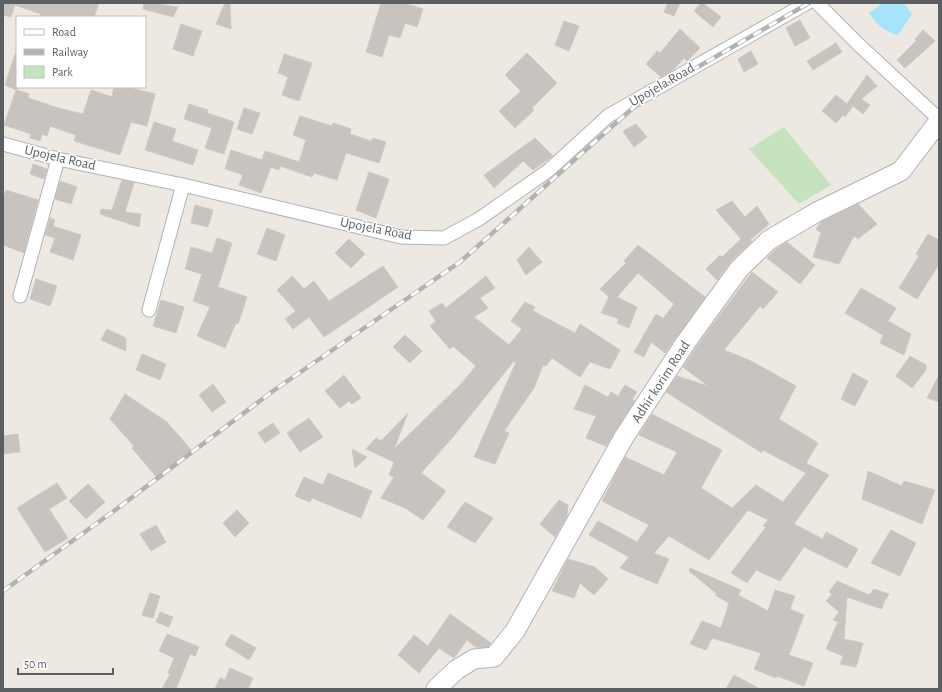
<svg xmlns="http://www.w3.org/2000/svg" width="942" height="692" viewBox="0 0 942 692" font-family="'Alegreya Sans',sans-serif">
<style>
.green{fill:#c6e3c0}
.water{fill:#a5e4fa}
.building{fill:#c8c3bf;stroke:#d1c9c1}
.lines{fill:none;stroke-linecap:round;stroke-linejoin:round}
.street-casing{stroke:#b0b4b7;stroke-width:15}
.secondary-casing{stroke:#afb3b7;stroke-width:21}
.street{stroke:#fff;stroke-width:13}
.secondary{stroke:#fff;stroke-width:19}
.rail-casing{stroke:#b1b2b2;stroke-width:4.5}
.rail{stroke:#fff;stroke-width:3;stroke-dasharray:9;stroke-linecap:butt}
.labels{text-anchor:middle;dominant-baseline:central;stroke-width:3;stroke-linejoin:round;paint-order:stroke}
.street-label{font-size:14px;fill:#5b5f62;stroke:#fff}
</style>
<rect width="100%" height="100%" fill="#ede8e2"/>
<polygon class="green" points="784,127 831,185 799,204 749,149"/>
<path class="water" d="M883 3H904L912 14 898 35C885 32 876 24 869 13Z"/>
<g class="building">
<polygon points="3,3 99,3 94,17 40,17 41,14 15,5 11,17 3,15"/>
<polygon points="144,3 150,3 178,7 173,17 143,9"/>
<polygon points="225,3 230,3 231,29 216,24"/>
<polygon points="381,3 404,3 423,9 417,27 405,23 400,38 389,35 382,57 366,52"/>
<polygon points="668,3 680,3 674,16 664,12"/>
<polygon points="701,3 703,3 721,17 713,27 694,11"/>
<polygon points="800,20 810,38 795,46 786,28"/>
<polygon points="564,21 579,26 569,51 555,45"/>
<polygon points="181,24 202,31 193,56 173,49"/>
<polygon points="680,29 700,48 687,61 684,58 674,69 661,77 646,64 657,51 660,53"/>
<polygon points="923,30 935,41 905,68 897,60 916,41 915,39"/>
<polygon points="836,43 842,52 813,70 807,61"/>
<polygon points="751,51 758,64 744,72 738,59"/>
<polygon points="527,53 557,83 532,108 534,110 515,128 499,111 521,91 505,75"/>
<polygon points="15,54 17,54 17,90 29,94 28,98 58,108 83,114 91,90 112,97 114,87 127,87 155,94 147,126 131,122 120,155 74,141 76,135 50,126 47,136 42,134 40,141 30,138 31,134 4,125 16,90 5,85"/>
<polygon points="284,54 312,63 299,101 282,95 288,77 278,73"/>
<polygon points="867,75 877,86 861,99 870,105 863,114 853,106 845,117 843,115 836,123 822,111 836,95 847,104"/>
<polygon points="189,104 208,110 207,113 234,122 224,154 205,148 212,128 184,119"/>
<polygon points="244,108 260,113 252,134 237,129"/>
<polygon points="300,116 332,126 333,123 351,129 350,134 371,141 373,138 386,142 379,163 346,153 337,180 314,173 312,177 280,166 279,170 271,167 261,193 239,185 243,175 225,169 231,150 262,160 265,151 299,162 306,140 293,135"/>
<polygon points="154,122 176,129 172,141 198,150 193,165 145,150"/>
<polygon points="636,124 647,137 634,147 623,131"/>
<polygon points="535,138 553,156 533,170 523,161 494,188 484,175"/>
<polygon points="33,164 47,169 44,179 30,174"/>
<polygon points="369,172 389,179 376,218 356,210"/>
<polygon points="122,180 134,183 125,212 141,214 139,227 100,214 101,209 112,210"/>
<polygon points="60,181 77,187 71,204 55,199"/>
<polygon points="6,190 38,200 24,253 3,245 3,199"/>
<polygon points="732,201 745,217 757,206 769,224 750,240 752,241 731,261 717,280 706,269 720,255 722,257 741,239 716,210"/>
<polygon points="858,204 877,224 858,239 854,236 839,264 813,257 821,233 816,229 821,222"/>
<polygon points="195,205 213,210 208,227 191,223"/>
<polygon points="50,218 55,220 53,226 81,235 73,260 50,252 55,238 45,235"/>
<polygon points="267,228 285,235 276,261 257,254"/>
<polygon points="928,234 939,240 939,264 917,299 899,288 919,256 916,254"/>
<polygon points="217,238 232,243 218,287 247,297 238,324 236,323 225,348 197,336 210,307 193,301 202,274 185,269 191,247 212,253"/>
<polygon points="349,239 365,254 351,268 335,253"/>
<polygon points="787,242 815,265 800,284 767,258 776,249"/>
<polygon points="638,245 705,297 665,353 651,342 644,357 634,352 656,314 663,318 662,320 674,304 638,273 617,297 637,307 629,328 617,323 619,319 601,313 609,297 600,289 626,263 624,261"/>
<polygon points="529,247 542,262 526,275 517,260"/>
<polygon points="383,266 398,287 324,337 309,317 293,329 285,319 296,311 277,290 292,276 304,289 314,281 329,301"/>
<polygon points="752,272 778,292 763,309 760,306 724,350 751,361 796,386 779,419 818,443 806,463 829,475 794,524 823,539 826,532 858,549 847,568 804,547 780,581 756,570 747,583 731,573 766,527 763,526 768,520 748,510 709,560 669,536 654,553 669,559 657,584 620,568 629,557 589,535 598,521 637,542 649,525 602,501 625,457 664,475 677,452 639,435 652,414 722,450 701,488 732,508 756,485 783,502 806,473 763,450 762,453 666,392 677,376 708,386 683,367 702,339"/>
<polygon points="486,276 495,288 480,298 488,308 474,317 509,345 522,329 511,321 525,302 535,307 533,311 575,333 580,324 620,350 610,369 590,362 580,377 552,358 546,366 543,365 534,388 504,431 509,433 495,464 474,457 516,362 514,361 453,437 421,473 446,491 423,520 405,508 381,498 394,477 389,475 394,462 366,449 376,438 381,441 408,413 394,449 460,385 476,366 453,346 450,349 430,326 436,321 429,311 442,303 446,308"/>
<polygon points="36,279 57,286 50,306 30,299"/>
<polygon points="861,288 896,308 888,321 911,334 904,355 880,343 883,335 845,313"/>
<polygon points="161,300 184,307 176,333 153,326"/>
<polygon points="107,329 126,338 126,351 101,340"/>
<polygon points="405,335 422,351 410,363 393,347"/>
<polygon points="142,354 166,364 160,380 136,370"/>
<polygon points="910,356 926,365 926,370 912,388 896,376"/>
<polygon points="853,373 868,381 855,406 841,399"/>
<polygon points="344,375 361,398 352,404 349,401 340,408 325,391"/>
<polygon points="939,375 939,402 927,398"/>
<polygon points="213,384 226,402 212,412 199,395"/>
<polygon points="585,385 608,397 611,392 618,396 625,385 637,392 632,399 635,401 606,446 586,438 596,416 574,409"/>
<polygon points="125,394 167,422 192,451 159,480 132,448 134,446 110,419"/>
<polygon points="309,418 323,437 300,452 287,433"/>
<polygon points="273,423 280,433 265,443 258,433"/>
<polygon points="18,434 20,452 3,454 3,436"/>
<polygon points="352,449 367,457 355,468"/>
<polygon points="868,471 902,486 904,481 935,490 922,524 862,499"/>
<polygon points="328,473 372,491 361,518 312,498 310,502 295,496 304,477 323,485"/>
<polygon points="57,483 67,498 49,509 68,538 45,552 17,508"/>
<polygon points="88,484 105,502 86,519 69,501"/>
<polygon points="559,500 568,505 567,516 555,537 540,524"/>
<polygon points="465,502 493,518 475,543 447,527"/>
<polygon points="237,510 249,523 235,537 223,523"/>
<polygon points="156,525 166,542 151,551 140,534"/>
<polygon points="891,530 916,543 900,576 871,563"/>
<polygon points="568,559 595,567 608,579 594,595 580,583 574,598 552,591"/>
<polygon points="690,568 741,590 738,595 768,611 775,590 795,596 790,609 804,615 789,655 813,663 804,686 777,676 776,678 754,669 761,653 712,638 706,650 690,644 702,621 721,628 729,603 715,595 717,594 689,571"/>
<polygon points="837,581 869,595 874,589 889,594 884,602 882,609 847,597 844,639 863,643 856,667 840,664 843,656 826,649 838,622 833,620 839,612 826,601 832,594 829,592"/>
<polygon points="150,593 160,596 153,618 142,615"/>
<polygon points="160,612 173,617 169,627 156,622"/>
<polygon points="450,614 491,643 488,647 477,648 467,640 454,658 439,648 419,673 398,655 414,635 428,646"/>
<polygon points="167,634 199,647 195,656 190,654 176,689 162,689 170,674 168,673 174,658 159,651"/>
<polygon points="231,634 256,648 249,660 225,645"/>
<polygon points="230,668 253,678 248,689 215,689 220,678 225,680"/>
<polygon points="734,675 760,689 726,689"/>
</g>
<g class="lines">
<g class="street-casing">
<g id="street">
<polyline points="817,3 859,45 939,119"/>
<polyline points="3,144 58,159 183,185 401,237 444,238 479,219 549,170 608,116 807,3"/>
<polyline points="20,296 58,159"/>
<polyline points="149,310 183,185"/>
</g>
</g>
<g class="secondary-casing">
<polyline id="secondary" points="436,689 456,670 474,659 494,657 515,631 624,437 686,342 739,269 769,240 817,212 901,171 939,121"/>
</g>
<use href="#street" class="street"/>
<use href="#secondary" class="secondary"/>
<g class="rail-casing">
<polyline id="rail" points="3,591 118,508 273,391 460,262 644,98 809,3"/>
</g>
<use href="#rail" class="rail"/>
</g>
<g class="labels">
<g class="street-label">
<text transform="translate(662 85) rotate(-30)">Upojela Road</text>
<text transform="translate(60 158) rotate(13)">Upojela Road</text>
<text transform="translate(376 229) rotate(11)">Upojela Road</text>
<text transform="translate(661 382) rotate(-57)">Adhir korim Road</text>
</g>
</g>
<rect width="942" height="692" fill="none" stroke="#5b5f62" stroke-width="8"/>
<rect x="16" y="16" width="130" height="72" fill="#ffffff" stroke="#bdbfc0"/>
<rect x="24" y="29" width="20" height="6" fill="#ffffff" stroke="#bdbfc0"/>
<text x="52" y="36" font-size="12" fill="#5b5f62">Road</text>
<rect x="24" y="49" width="20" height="6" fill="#b1b2b2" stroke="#bdbfc0"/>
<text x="52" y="56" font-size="12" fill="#5b5f62">Railway</text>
<rect x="24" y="66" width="20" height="12" fill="#c6e3c0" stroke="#bdbfc0"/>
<text x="52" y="76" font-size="12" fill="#5b5f62">Park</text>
<path d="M18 668v6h95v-6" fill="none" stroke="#5b5f62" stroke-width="2"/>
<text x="24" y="668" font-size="12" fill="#5b5f62" stroke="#ffffff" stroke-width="3" paint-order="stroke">50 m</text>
</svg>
